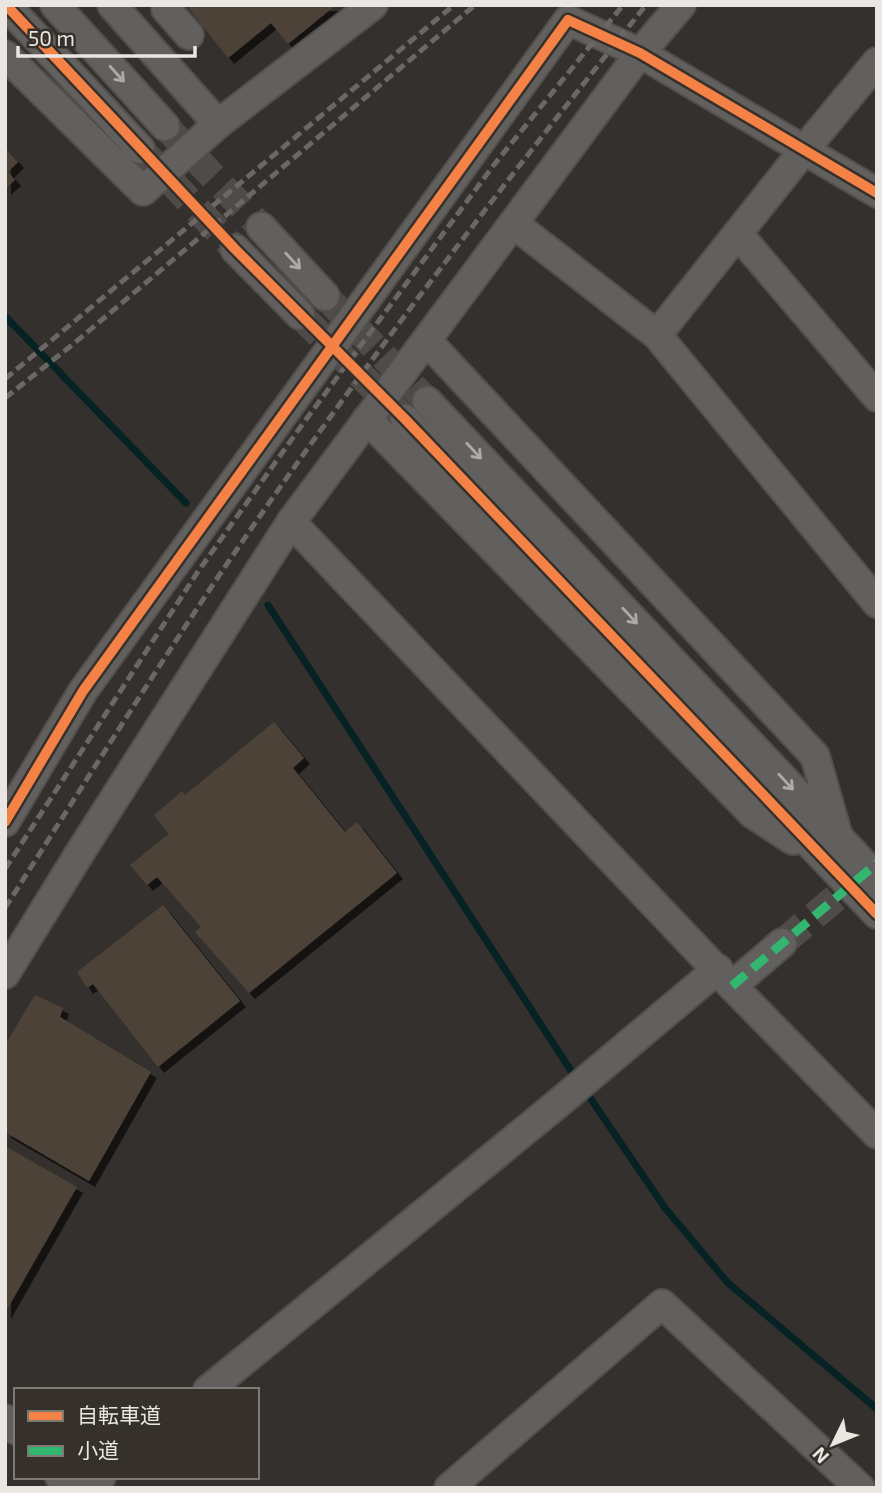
<svg xmlns="http://www.w3.org/2000/svg" width="882" height="1493" viewBox="0 0 882 1493" font-family="'Exo 2','Noto Sans JP',sans-serif">
<style>
.lines{fill:none;stroke-linecap:round;stroke-linejoin:round}
.stream{stroke:#072224;stroke-width:7}
.building{fill:#4d4339;filter:url(#shadow)}
.minor-tunnel{stroke:#4e4b49;stroke-width:28;stroke-dasharray:28 14;stroke-linecap:butt}
.minor-casing{stroke:#514e4b;stroke-width:32}
.minor{stroke:#62605e;stroke-width:28}
.rail{stroke:#6a6765;stroke-width:5;stroke-dasharray:10 5;stroke-linecap:butt}
.quiet{stroke:#33b770;stroke-width:9;stroke-dasharray:18 9;stroke-linecap:butt}
.cycleway-casing{stroke:#36302b;stroke-width:15}
.cycleway{stroke:#f48246;stroke-width:10}
.oneway{stroke:#adaaa7}
</style>
<defs>
<filter id="shadow"><feDropShadow dx="6" dy="6" stdDeviation="0" flood-color="#0009"/></filter>
</defs>
<rect width="100%" height="100%" fill="#33302e"/>
<g class="lines">
<g class="stream">
<polyline points="5,316 186,503"/>
<polyline points="268,605 577,1080"/>
<polyline points="584,1089 665,1208 728,1283 877,1409"/>
</g>
</g>
<g class="building">
<polygon points="186,5 336,5 288,44 271,23 228,58"/>
<polygon points="5,148 18,162 8,172 15,180 5,189"/>
<polygon points="274,722 304,758 293,768 345,832 357,822 397,873 249,993 195,932 201,927 157,877 147,885 130,865 169,834 154,815 182,791 185,795"/>
<polygon points="163,905 240,1001 158,1067 93,984 87,988 77,972"/>
<polygon points="35,995 63,1008 60,1017 151,1072 89,1181 5,1132 5,1045"/>
<polygon points="5,1146 77,1187 5,1313"/>
</g>
<g class="lines">
<g class="minor-tunnel">
<polyline points="165,126 261,227"/>
<polyline points="140,149 235,249"/>
<polyline points="325,296 427,401"/>
<polyline points="300,315 405,419"/>
<polyline points="782,943 869,870"/>
</g>
<g class="minor-casing">
<g id="minor">
<polyline points="6,5 140,149"/>
<polyline points="55,5 165,126"/>
<polyline points="112,5 218,124"/>
<polyline points="166,5 166,9 189,35"/>
<polyline points="5,55 143,191 218,124 373,5"/>
<polyline points="514,224 657,335 877,603"/>
<polyline points="261,227 325,296"/>
<polyline points="738,234 877,397"/>
<polyline points="235,249 300,315"/>
<polyline points="657,335 804,150 877,62"/>
<polyline points="427,341 815,756 837,833"/>
<polyline points="427,401 877,878"/>
<polyline points="367,419 753,814 793,840"/>
<polyline points="405,419 877,914"/>
<polyline points="291,522 732,986 877,1134"/>
<polyline points="5,822 83,691 568,20 640,53 877,193"/>
<polyline points="5,974 81,851 291,522 640,53 681,5"/>
<polyline points="732,986 782,943"/>
<polyline points="208,1390 561,1101 718,969"/>
<polyline points="5,1419 16,1430"/>
<polyline points="60,1477 70,1488"/>
<polyline points="88,1488 101,1477"/>
<polyline points="449,1488 662,1304 860,1488"/>
</g>
</g>
<use href="#minor" class="minor"/>
<g class="rail">
<polyline points="5,379 454,5"/>
<polyline points="5,398 72,345 475,5"/>
<polyline points="5,869 197,573 299,429 493,166 623,5"/>
<path d="M5 908C75 798 144 688 216 580 350 382 497 192 646 5"/>
</g>
<polyline class="quiet" points="732,986 877,863"/>
<g class="cycleway-casing">
<g id="cycleway">
<polyline points="6,5 235,249 405,419 877,914"/>
<polyline points="5,822 83,691 568,20 640,53 877,193"/>
</g>
</g>
<use href="#cycleway" class="cycleway"/>
</g>
<defs><path id="oneway-shaft" d="M-6 0H5M1.5-3L5.5 0L1.5 3" fill="none" stroke-width="1.6" stroke-linecap="round" stroke-linejoin="round" transform="scale(1.75)"/></defs>
<g class="oneway">
<use href="#oneway-shaft" transform="translate(117 74) rotate(48)"/>
<use href="#oneway-shaft" transform="translate(293 261) rotate(47)"/>
<use href="#oneway-shaft" transform="translate(474 451) rotate(47)"/>
<use href="#oneway-shaft" transform="translate(630 616) rotate(47)"/>
<use href="#oneway-shaft" transform="translate(786 782) rotate(47)"/>
</g>
<rect width="882" height="1493" fill="none" stroke="#eae6e2" stroke-width="14"/>
<rect x="14" y="1388" width="245" height="91" fill="#36302b" stroke="#7e7974" stroke-width="2"/>
<rect x="28" y="1411" width="35" height="10" fill="#f48246" stroke="#7e7974" stroke-width="2"/>
<text x="77" y="1423" font-size="21" fill="#eae6e2">自転車道</text>
<rect x="28" y="1446" width="35" height="10" fill="#33b770" stroke="#7e7974" stroke-width="2"/>
<text x="77" y="1458" font-size="21" fill="#eae6e2">小道</text>
<g transform="translate(833 1444) rotate(227)" stroke="#36302b" stroke-width="5" paint-order="stroke">
<path d="M0-5L12 26L0 18L-12 26Z" fill="#eae6e2"/>
<text y="-10" font-size="19" font-weight="bold" text-anchor="middle" fill="#eae6e2">N</text>
</g>
<path d="M18 46v10h177v-10" fill="none" stroke="#eae6e2" stroke-width="3.5"/>
<text x="28" y="46" font-size="21" fill="#eae6e2" stroke="#36302b" stroke-width="5" paint-order="stroke">50 m</text>
</svg>
